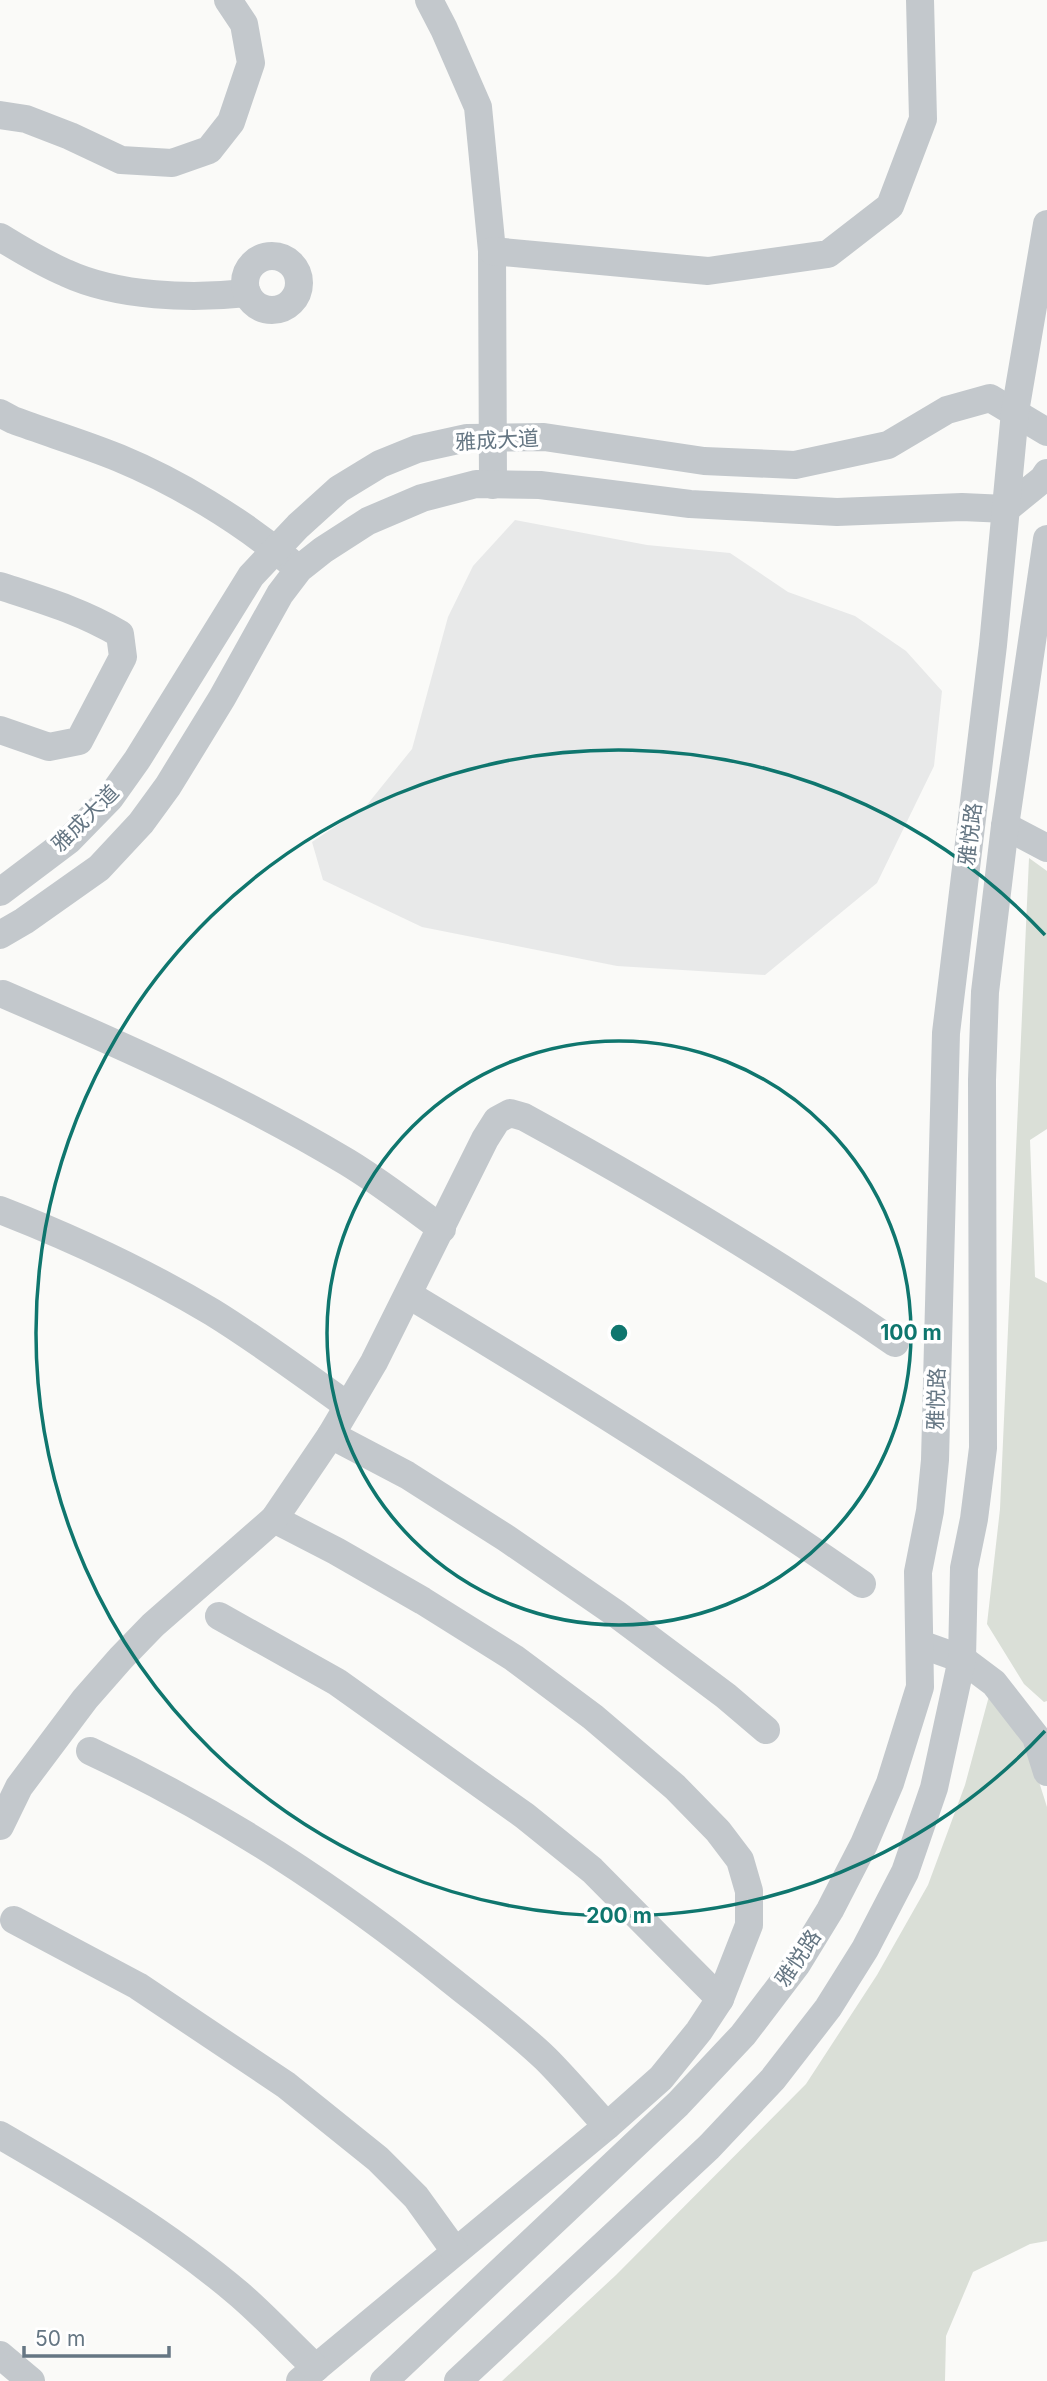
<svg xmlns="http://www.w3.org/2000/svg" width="1047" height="2381" viewBox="0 0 1047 2381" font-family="Inter,'Noto Sans SC',sans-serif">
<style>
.built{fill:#e8e9e9}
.green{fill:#dadfd7}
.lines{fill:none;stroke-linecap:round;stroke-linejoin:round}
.minor{stroke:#c3c8cc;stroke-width:28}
.ring{fill:none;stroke:#0f766e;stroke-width:3.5}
.labels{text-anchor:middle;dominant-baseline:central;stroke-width:7;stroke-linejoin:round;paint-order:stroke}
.street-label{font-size:21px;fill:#657683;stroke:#fff}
.centre{fill:#0f766e;stroke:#fff;stroke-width:3.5}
.ring-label{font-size:21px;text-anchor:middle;font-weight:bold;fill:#0f766e;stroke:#fff;stroke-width:7;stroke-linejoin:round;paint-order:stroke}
</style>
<rect width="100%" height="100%" fill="#fafaf8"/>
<polygon class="built" points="515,520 647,545 730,553 788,592 855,616 906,651 942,691 934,766 877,883 765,975 617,966 422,927 323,880 312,842 366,806 412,749 448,617 473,566"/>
<g class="green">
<polygon points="1029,858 1047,871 1047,1129 1030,1140 1035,1277 1047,1283 1047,1701 1044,1702 1024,1684 987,1624 1000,1509"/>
<polygon points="989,1696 1028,1747 1047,1807 1047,2241 1030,2244 973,2272 946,2336 945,2381 502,2381 616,2275 806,2084 877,1975 928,1885 965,1785"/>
</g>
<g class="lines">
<g class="minor">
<polyline points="429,0 444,29 478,107 492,251 493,485"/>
<polyline points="0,115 26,119 70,136 121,160 172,163 209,150 231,122 251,63 244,24 228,0"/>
<path d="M0 237C21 250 43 263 66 273 118 297 191 299 247 293"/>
<polyline points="492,251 708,271 828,254 890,206 923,119 920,0"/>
<circle cx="272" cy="283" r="27"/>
<path d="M0 413 13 420C48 433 85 444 119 458 177 482 240 520 289 561"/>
<path d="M0 586C43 600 81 611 120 634L123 657 79 741 49 747 0 730"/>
<polyline points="1005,826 1047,848"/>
<polyline points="0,892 69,840 110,798 137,760 251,576 298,526 339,489 380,464 417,449 467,438 544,437 704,461 795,465 888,445 947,410 990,398 1047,432"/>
<polyline points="0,935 24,921 99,868 141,823 168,786 222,698 280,594 299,569 323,550 368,521 422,498 476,484 540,485 690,504 837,512 962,507 1006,509 1043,479 1047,473"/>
<path d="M3 994C121 1045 237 1096 347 1162 380 1182 411 1206 442 1229"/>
<path d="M0 1210C72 1238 145 1272 212 1312 259 1341 303 1374 348 1406"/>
<path d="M409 1295C563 1387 714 1482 862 1584"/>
<polyline points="331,1435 407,1475 506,1538 615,1613 726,1696 766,1730"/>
<polyline points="274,1519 336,1551 423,1601 514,1658 593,1717 675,1787 718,1831 740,1860 749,1891 749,1925 720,1999 699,2031 661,2078 607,2126 300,2381"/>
<polyline points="219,1616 337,1682 525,1816 592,1870 720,1999"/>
<polyline points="920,1644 962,1659 994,1683 1036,1737 1047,1772"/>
<path d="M90 1751C222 1813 338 1889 452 1981 483 2006 517 2031 546 2059 567 2080 587 2104 607 2126"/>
<path d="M0 1826 19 1787 85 1699 121 1658 153 1625 274 1519 331 1435 374 1362 485 1139 497 1120 510 1113 524 1117C652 1187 776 1261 895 1343"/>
<polyline points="14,1920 138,1986 286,2085 378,2159 416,2197 455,2251"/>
<path d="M0 2135C83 2183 166 2232 239 2294 266 2317 290 2344 316 2368"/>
<polyline points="0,2355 31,2381"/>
<polyline points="384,2381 678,2104 743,2035 797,1964 830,1910 864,1844 890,1783 920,1687 918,1572 930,1511 935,1460 946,1033 993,645 1015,412 1047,224"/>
<polyline points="458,2381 709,2147 773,2079 828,2008 865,1949 905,1872 934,1788 962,1659 964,1568 974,1519 983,1448 982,1080 985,992 1005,826 1047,539"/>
</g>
</g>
<g class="ring">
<circle cx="619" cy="1333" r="292"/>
<path d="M1045 1731A583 583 0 1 1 1045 935"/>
</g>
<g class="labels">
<g class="street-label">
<text transform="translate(497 440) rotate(-3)">雅成大道</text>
<text transform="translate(85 818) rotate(-45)">雅成大道</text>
<text transform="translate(970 834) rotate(-83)">雅悦路</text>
<text transform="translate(936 1399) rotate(-88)">雅悦路</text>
<text transform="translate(798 1958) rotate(-56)">雅悦路</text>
</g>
</g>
<circle cx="619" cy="1333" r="10" class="centre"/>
<g class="ring-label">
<text x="911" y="1340">100 m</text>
<text x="619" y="1923">200 m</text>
</g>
<path d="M24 2346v10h145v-10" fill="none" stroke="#657683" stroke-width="3.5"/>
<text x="35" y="2346" font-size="21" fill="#657683" stroke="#ffffff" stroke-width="5" paint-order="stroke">50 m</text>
</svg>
